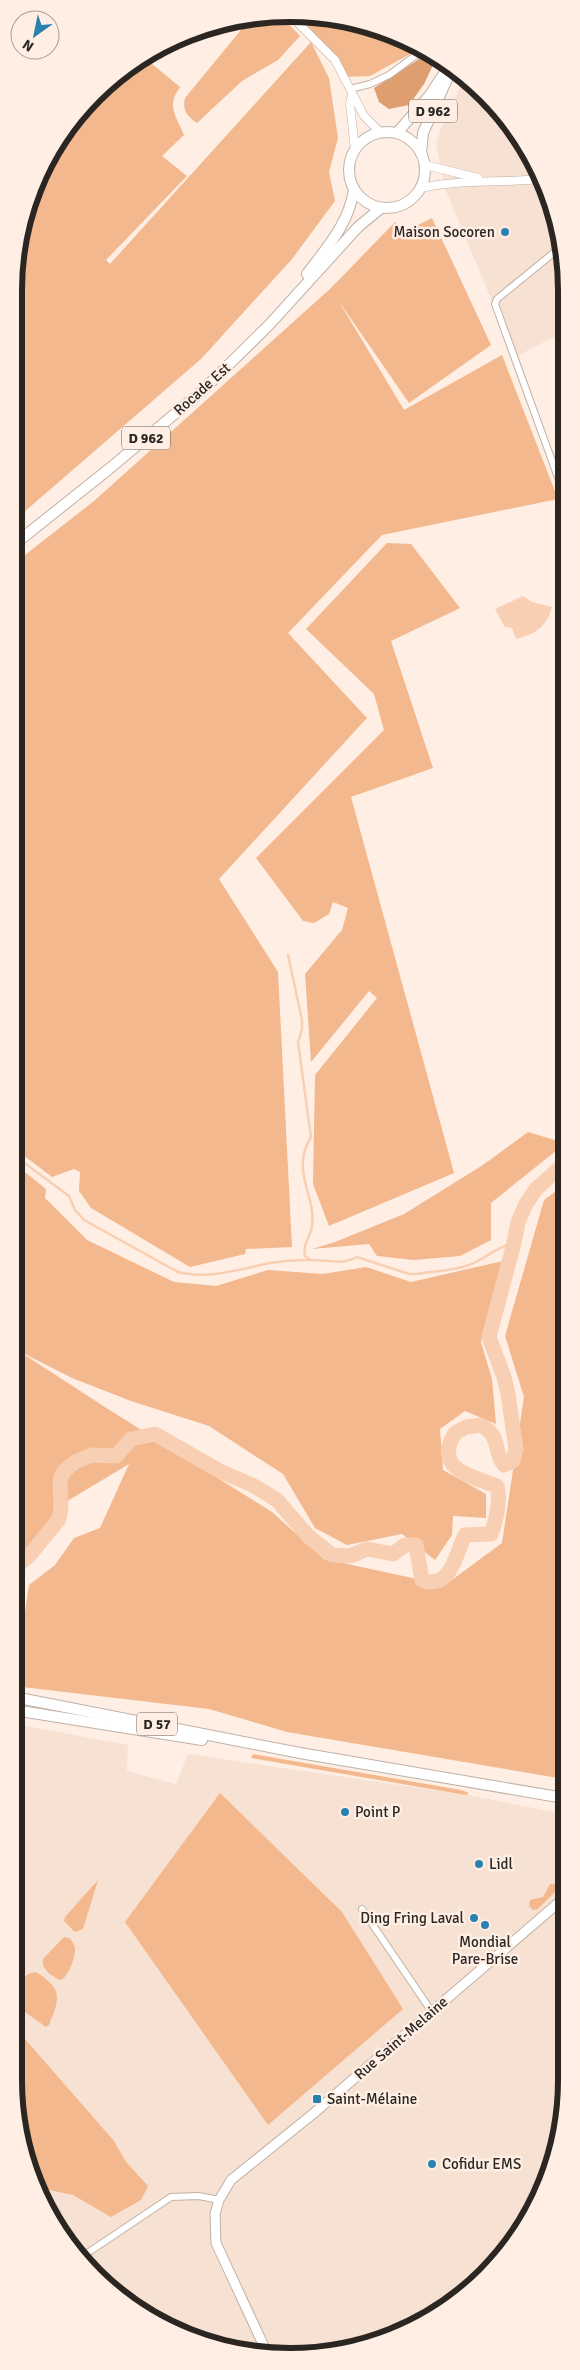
<svg xmlns="http://www.w3.org/2000/svg" width="580" height="2370" viewBox="0 0 580 2370" font-family="Signika,sans-serif">
<style>
.built{fill:#f7e1d2}
.green{fill:#f3b88d}
.forest{fill:#de9e6f}
.water{fill:#f8cfb3}
.lines{fill:none;stroke-linecap:round;stroke-linejoin:round}
.stream{stroke:#f8cfb3;stroke-width:2.5}
.river{stroke:#f8cfb3;stroke-width:15}
.minor-casing{stroke:#c0b1a7;stroke-width:8}
.tertiary-casing{stroke:#c0b1a7;stroke-width:9}
.secondary-casing{stroke:#c0b1a7;stroke-width:11}
.primary-casing{stroke:#c0b1a7;stroke-width:12}
.minor{stroke:#fff;stroke-width:6}
.tertiary{stroke:#fff;stroke-width:8}
.secondary{stroke:#fff;stroke-width:9}
.primary{stroke:#fff;stroke-width:10}
.poi-dot{fill:#2981af;stroke:#feeee4;stroke-width:2}
.labels{text-anchor:middle;dominant-baseline:central;stroke-width:5;stroke-linejoin:round;paint-order:stroke}
.shield{fill:#feeee4;stroke:#6a625c;stroke-width:1}
.shield-label{font-size:14px;font-weight:bold;fill:#2b2622}
.poi-label{font-size:15px;fill:#2b2622;stroke:#feeee4;text-anchor:start}
.street-label{font-size:15px;fill:#2b2622;stroke:#feeee4}
.rim{fill:none;stroke:#2b2622;stroke-width:6}
</style>
<rect width="100%" height="100%" fill="#feeee4"/>
<g class="built">
<polygon points="464,79 486,95 538,168 564,254 564,332 511,359 489,294 446,191 436,144 443,122"/>
<polygon points="14,1724 128,1745 127,1771 176,1784 188,1754 468,1795 564,1814 564,2116 529,2218 458,2299 362,2347 272,2356 168,2328 82,2262 35,2185 14,2080"/>
</g>
<g class="green">
<polygon points="326,16 412,42 418,47 412,53 370,76 344,77 294,18"/>
<path d="M284 19 300 36 278 60 242 81 197 123C187 116 182 110 185 98L245 25 241 22Z"/>
<path d="M311 42 329 78 338 138 329 172 335 201 292 259 201 359 16 519V254L51 152 122 71 146 59 180 87C166 107 176 115 184 135L162 156 187 176 106 260 110 264Z"/>
<polygon points="432,218 491,345 409,403 338,300 404,410 502,355 558,499 382,535 288,633 367,718 219,879 278,972 292,1247 246,1249 245,1254 190,1267 91,1208 79,1191 80,1172 74,1169 52,1177 15,1149 16,562 94,501 331,288 395,222 404,232"/>
<polygon points="387,543 411,544 460,608 391,641 433,768 351,797 454,1173 329,1226 313,1184 315,1075 377,998 369,991 311,1062 305,974 342,930 348,908 333,902 329,914 314,923 303,921 256,858 384,730 374,694 306,629"/>
<polygon points="528,1132 558,1141 557,1150 491,1203 491,1240 460,1256 413,1260 377,1256 369,1244 312,1249 335,1242 404,1214 483,1165"/>
<polygon points="15,1164 46,1189 45,1198 87,1240 174,1282 216,1286 268,1270 323,1274 366,1267 411,1282 503,1261 481,1342 492,1379 496,1424 465,1411 440,1429 443,1470 486,1494 486,1518 453,1516 452,1535 435,1560 402,1534 347,1545 315,1528 283,1474 209,1426 131,1401 72,1378 17,1350 108,1409 272,1512 324,1559 445,1585 502,1543 524,1397 505,1336 544,1200 564,1185 564,1779 287,1732 209,1709 14,1686 14,1616 25,1612 29,1585 55,1565 74,1538 100,1528 129,1464 69,1500 34,1544 14,1558"/>
<polygon points="253,1754 461,1790 469,1793 466,1795 251,1758"/>
<polygon points="220,1793 342,1912 403,2009 268,2125 125,1922"/>
<polygon points="564,1834 564,1883 538,1909 533,1910 529,1906 530,1900 543,1897 550,1884 556,1884"/>
<polygon points="98,1880 83,1929 75,1932 64,1921 65,1917"/>
<path d="M64 1937 69 1938C72 1941 74 1944 75 1948 76 1956 68 1977 61 1980 52 1977 41 1969 43 1959Z"/>
<path d="M35 1972C40 1974 44 1977 48 1981 64 1994 55 2009 49 2025L46 2027 25 2012 14 2000V1989L28 1974Z"/>
<polygon points="25,2039 114,2141 126,2162 148,2186 141,2200 111,2217 73,2195 35,2187 14,2080 14,2049"/>
</g>
<polygon class="forest" points="426,52 436,59 424,84 409,105 389,109 379,102 374,88 421,58"/>
<path class="water" d="M523 596 532 602 552 607C547 627 535 634 516 639L512 628 505 627 495 609Z"/>
<g class="lines">
<g class="stream">
<path d="M288 955 302 1020V1029L298 1042 311 1137C290 1171 316 1194 312 1226 311 1236 302 1245 305 1256L309 1259"/>
<path d="M15 1156 69 1196 75 1210 84 1220 178 1272C208 1280 240 1269 270 1263 282 1261 296 1260 308 1260 326 1259 340 1266 357 1257L409 1274H416C432 1271 451 1271 466 1266 484 1261 496 1246 514 1243"/>
</g>
<path class="river" d="M14 1568 29 1556 59 1519 61 1507 60 1480 64 1471 75 1462 91 1455 116 1456 131 1439 155 1434 218 1470 254 1486 277 1500 309 1537 332 1555 350 1556 367 1549 393 1554 405 1545H416L422 1580C451 1591 456 1553 465 1535L491 1534C496 1521 501 1500 497 1486 471 1476 433 1469 455 1433L466 1427 481 1425C502 1437 493 1452 504 1465L513 1461 516 1449 508 1394 504 1377 489 1337 514 1243 518 1222 526 1204 536 1189 564 1164"/>
<g class="minor-casing">
<g id="minor">
<polyline points="350,89 370,84 389,75 423,50"/>
<polyline points="562,246 497,299 495,304 564,494"/>
<polyline points="362,1909 432,2012"/>
<polyline points="80,2258 171,2197 199,2196 219,2200"/>
</g>
</g>
<g class="tertiary-casing">
<g id="tertiary">
<polyline points="293,18 335,60 364,116 380,132"/>
<polyline points="352,94 350,104 355,150"/>
<polyline points="425,165 478,178"/>
<path d="M421 188C461 179 501 183 541 179"/>
</g>
</g>
<g class="secondary-casing">
<polyline id="secondary" points="268,2355 216,2243 215,2214 219,2200 231,2180 314,2113 564,1898"/>
</g>
<g class="primary-casing">
<g id="primary">
<circle cx="387" cy="170" r="38"/>
<polyline points="397,133 430,95 443,75"/>
<polyline points="421,153 423,133 451,70"/>
<path d="M307 274C328 246 348 225 354 190"/>
<polyline points="16,543 109,469 202,391 269,325 358,227 381,208"/>
<polyline points="14,1697 300,1753 564,1798"/>
<polyline points="14,1710 202,1740"/>
</g>
</g>
<use href="#minor" class="minor"/>
<use href="#tertiary" class="tertiary"/>
<use href="#secondary" class="secondary"/>
<use href="#primary" class="primary"/>
</g>
<g class="poi-dot">
<circle cx="505" cy="232" r="5"/>
<circle cx="345" cy="1812" r="5"/>
<circle cx="479" cy="1864" r="5"/>
<circle cx="474" cy="1918" r="5"/>
<circle cx="485" cy="1925" r="5"/>
<rect x="312" y="2094" width="10" height="10" rx="2.5"/>
<circle cx="432" cy="2164" r="5"/>
</g>
<g class="labels">
<g class="shield">
<rect x="409" y="99.5" width="48" height="23" rx="4"/>
<rect x="122" y="426.5" width="48" height="23" rx="4"/>
<rect x="137" y="1712.5" width="40" height="23" rx="4"/>
</g>
<g class="shield-label">
<text x="433" y="111">D 962</text>
<text x="146" y="438">D 962</text>
<text x="157" y="1724">D 57</text>
</g>
<g class="poi-label">
<text x="495" y="232" text-anchor="end">Maison Socoren</text>
<text x="355" y="1812">Point P</text>
<text x="489" y="1864">Lidl</text>
<text x="464" y="1918" text-anchor="end">Ding Fring Laval</text>
<text x="485" y="1942" text-anchor="middle">Mondial<tspan x="485" dy="17">Pare-Brise</tspan></text>
<text x="327" y="2099">Saint-Mélaine</text>
<text x="442" y="2164">Cofidur EMS</text>
</g>
<g class="street-label">
<text transform="translate(202 389) rotate(-42)">Rocade Est</text>
<text transform="translate(401 2038) rotate(-41)">Rue Saint-Melaine</text>
</g>
</g>
<path d="M0 0H580V2370H0ZM290 22H290A268 268 0 0 1 558 290V2080A268 268 0 0 1 290 2348H290A268 268 0 0 1 22 2080V290A268 268 0 0 1 290 22Z" fill="#feeee4" fill-rule="evenodd"/>
<path class="rim" d="M290 22H290A268 268 0 0 1 558 290V2080A268 268 0 0 1 290 2348H290A268 268 0 0 1 22 2080V290A268 268 0 0 1 290 22Z"/>
<g transform="translate(35 35) rotate(213)"><circle r="24" fill="#feeee4" stroke="#aa9e96"/>
<path d="M0-4L9 19L0 12L-9 19Z" fill="#2981af"/>
<text y="-8" font-size="14" font-weight="bold" text-anchor="middle" fill="#2b2622">N</text>
</g>
</svg>
